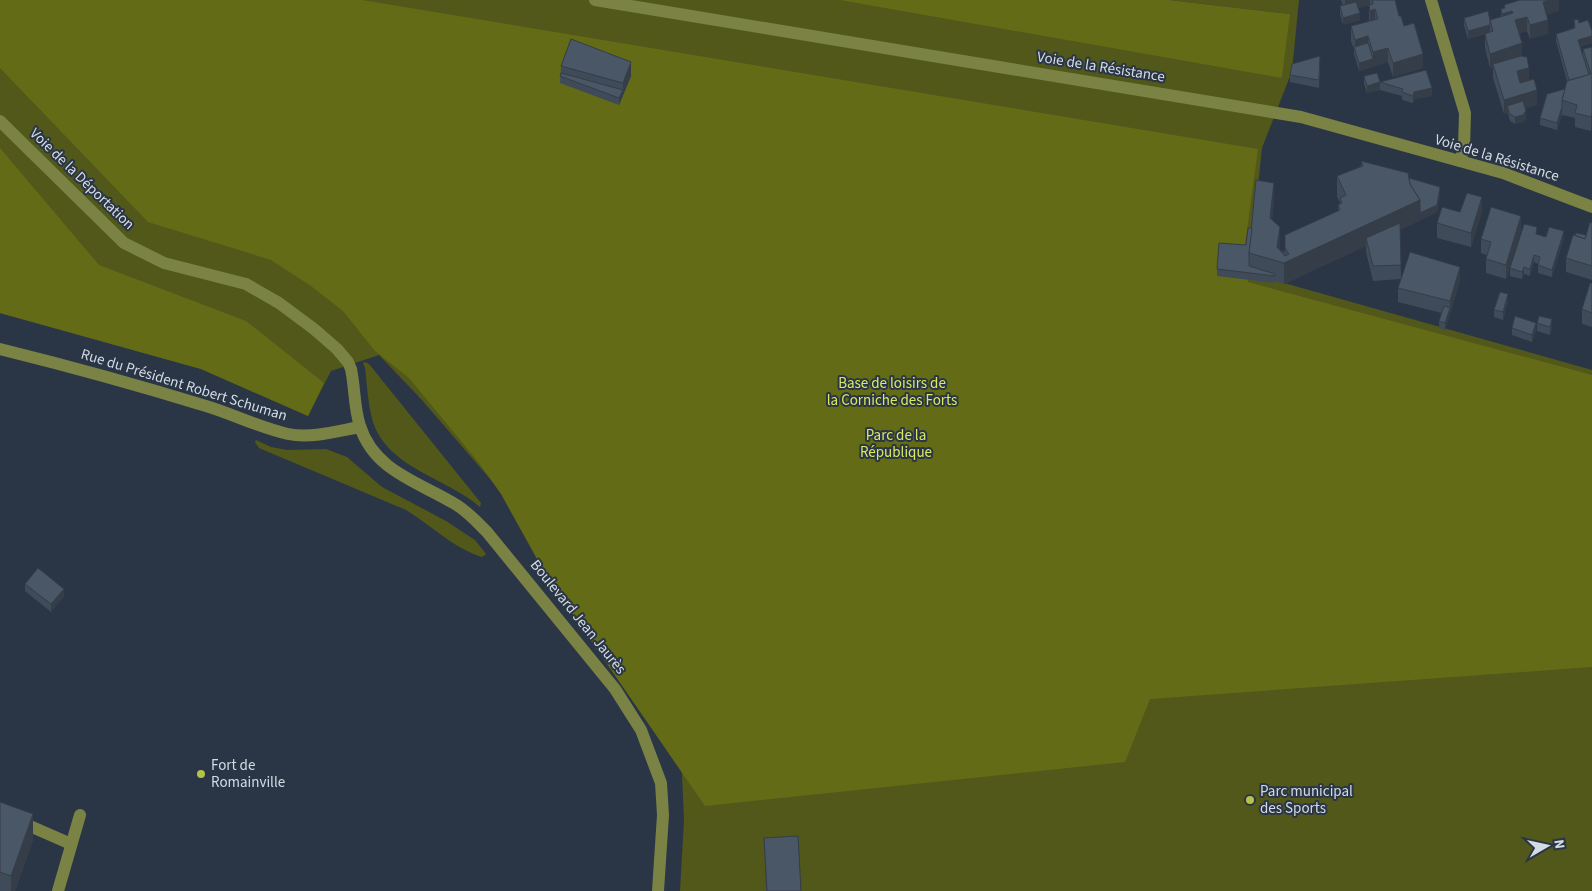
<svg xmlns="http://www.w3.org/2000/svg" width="1592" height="891" viewBox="0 0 1592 891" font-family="'Source Sans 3',sans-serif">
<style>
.green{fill:#515819}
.forest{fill:#636b17}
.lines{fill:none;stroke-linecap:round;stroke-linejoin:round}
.minor{stroke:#7a8244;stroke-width:12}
.wall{fill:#404b59}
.shaded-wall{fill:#343d48}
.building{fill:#4a5767;stroke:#343d48}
.poi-dot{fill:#b5c249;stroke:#2a3645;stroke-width:2}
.labels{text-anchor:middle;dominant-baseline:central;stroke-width:4;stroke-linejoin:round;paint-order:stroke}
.street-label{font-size:15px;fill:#d4dbe5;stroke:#2a3645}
.park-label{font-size:15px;fill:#dae960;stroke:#2a3645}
.poi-label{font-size:15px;fill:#d4dbe5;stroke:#2a3645;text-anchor:start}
</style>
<rect width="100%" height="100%" fill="#2a3645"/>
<g class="green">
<polygon points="0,0 1021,0 1282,78 1289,14 1169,0 1299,0 1292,71 1262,148 1249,273 1592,370 1592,891 680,891 684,820 681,752 510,502 421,399 379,355 331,371 308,416 201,369 0,313"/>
<path d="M365 362 369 364 481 503 480 507C445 477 388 468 373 422 368 405 367 385 365 368L363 363Z"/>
<path d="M256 440 271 447 287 450 326 449 347 457 382 487 446 521 475 540 486 554 482 557C453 548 431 525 406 510L259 448 255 442Z"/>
</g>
<g class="forest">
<polygon points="0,0 362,0 1258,149 1245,245 1248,282 1592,375 1592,667 1150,699 1125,762 705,806 547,577 501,494 479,463 409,378 375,351 343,311 311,286 271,260 148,222 0,68"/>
<polygon points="840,0 1169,0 1290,14 1282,78"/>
<polygon points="0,148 99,265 246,321 324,383 308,416 201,369 0,313"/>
</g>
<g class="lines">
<g class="minor">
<polyline points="595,0 1301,117 1503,173 1592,207"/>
<polyline points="1431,0 1465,113 1464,148 1460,161"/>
<path d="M0 121 124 243 164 263 246 284 279 303 314 329 337 349 348 362 351 369C355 388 354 408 360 426 374 471 419 482 455 504 467 511 477 522 487 532L615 689 641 730 661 783 663 815 658 891"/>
<path d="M0 349C69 366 138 385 206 406 233 414 260 428 288 434 311 439 338 431 360 427"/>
<polyline points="0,813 71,844"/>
<polyline points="58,891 80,815"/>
</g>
</g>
<g class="wall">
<polygon points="1341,0 1395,0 1399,16 1423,68 1393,77 1388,62 1359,71 1354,54 1354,49 1351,41 1351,26 1369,22 1369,5 1370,5 1358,8 1360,20 1343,25 1340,14 1340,6 1343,6"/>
<polygon points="1559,0 1559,11 1546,15 1548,34 1530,39 1527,31 1519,33 1522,57 1537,105 1525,108 1526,119 1523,122 1515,124 1510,121 1508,113 1504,114 1493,78 1493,67 1490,68 1485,48 1485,34 1468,39 1464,26 1464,18 1490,20 1501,17 1501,9 1504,8 1504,5"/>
<polygon points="1574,20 1592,31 1592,43 1580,47 1583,57 1583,49 1592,47 1591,131 1575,127 1575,118 1562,115 1557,130 1540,125 1540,118 1565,89 1567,81 1556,41 1556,34 1574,28"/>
<polygon points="1320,64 1319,88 1290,82 1290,75"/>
<polygon points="561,66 631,76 619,105 560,83"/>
<polygon points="1364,76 1380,90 1367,93 1364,84"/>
<polygon points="1380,82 1432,96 1414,99 1413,103 1402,100 1402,96 1380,90"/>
<polygon points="1361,161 1409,178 1440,194 1437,212 1400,230 1401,279 1373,281 1366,252 1366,246 1284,284 1275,281 1275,283 1217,276 1217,269 1246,245 1252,228 1274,203 1272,219 1280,248 1280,250 1285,252 1285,235 1338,211 1338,205 1340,205 1340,202 1337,197 1337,176 1361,166"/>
<polygon points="1482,211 1471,247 1437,238 1437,223 1460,212"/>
<polygon points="1592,223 1592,280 1566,272 1566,258 1575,235 1586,235"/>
<polygon points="1521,230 1506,279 1486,273 1486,259 1487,255 1481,253 1481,239"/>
<polygon points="1537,235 1546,237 1564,238 1552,277 1538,273 1538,264 1534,262 1530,276 1524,274 1522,279 1510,276 1510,268"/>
<polygon points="1460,281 1445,330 1439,328 1439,321 1442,313 1398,302 1398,288"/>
<polygon points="1592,283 1592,327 1582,324 1582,309"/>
<polygon points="1508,301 1503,320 1494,317 1494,310"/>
<polygon points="1537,323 1552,327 1550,335 1537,331"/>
<polygon points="1512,328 1536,330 1532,342 1512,335"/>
<polygon points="25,584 64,596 51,612 25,591"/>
<polygon points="0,802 33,840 15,891 0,891"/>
<polygon points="764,838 801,891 766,891"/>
</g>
<g class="shaded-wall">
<polygon points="1345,0 1370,0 1370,5 1345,12"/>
<polygon points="1550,0 1559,0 1559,11 1543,16 1543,2"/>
<polygon points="1375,9 1375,23 1370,25 1370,11"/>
<polygon points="1512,11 1512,26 1502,28 1502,14"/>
<polygon points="1360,13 1360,20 1343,25 1343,18"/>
<polygon points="1527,17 1527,31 1515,34 1515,20"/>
<polygon points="1548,20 1548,34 1530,39 1530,25"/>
<polygon points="1490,25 1490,32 1468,39 1468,31"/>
<polygon points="1368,36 1368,50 1355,52 1355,40"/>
<polygon points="1592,36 1592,43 1578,47 1578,40"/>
<polygon points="1522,43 1522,58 1493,64 1493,67 1490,68 1490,54"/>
<polygon points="1388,48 1388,62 1373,67 1373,52"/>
<polygon points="1423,54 1423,68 1393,77 1393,63"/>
<polygon points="1373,59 1373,67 1359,71 1359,63"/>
<polygon points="631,62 631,76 619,105 619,98 623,90 623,83"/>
<polygon points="1529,68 1529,82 1517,85 1517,71"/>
<polygon points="1380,82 1380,90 1367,93 1367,86"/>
<polygon points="1432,88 1432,96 1414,99 1413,103 1413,96 1414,92"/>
<polygon points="1537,90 1537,105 1509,113 1507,106 1508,113 1504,114 1504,100"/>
<polygon points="1562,107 1562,115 1557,130 1557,123"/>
<polygon points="1526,111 1526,119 1523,122 1515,124 1515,117"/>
<polygon points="1592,113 1592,127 1591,131 1591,117"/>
<polygon points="1274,183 1274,203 1270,238 1270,218"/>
<polygon points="1440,187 1440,194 1437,212 1368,245 1366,238 1366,246 1284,284 1284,263"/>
<polygon points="1482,197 1482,211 1471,247 1471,233"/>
<polygon points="1521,216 1521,230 1506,279 1506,265"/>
<polygon points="1280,227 1280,248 1278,261 1277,247"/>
<polygon points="1564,231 1564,238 1552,277 1552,270"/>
<polygon points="1534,255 1534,262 1530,276 1530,269"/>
<polygon points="1460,267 1460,281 1445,330 1445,323 1450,308 1450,301"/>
<polygon points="1524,267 1524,274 1522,279 1522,272"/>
<polygon points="1508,294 1508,301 1503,320 1503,312"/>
<polygon points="1552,319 1552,327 1550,335 1550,327"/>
<polygon points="1536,323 1536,330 1532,342 1532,335"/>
<polygon points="64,589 64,596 51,612 51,604"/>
<polygon points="33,814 33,840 15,891 11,891 11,876"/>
</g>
<g class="building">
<polygon points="1372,0 1395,0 1399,16 1401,16 1404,26 1414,23 1423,54 1393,63 1388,48 1373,52 1368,36 1355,40 1351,26 1378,19 1375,9 1370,11 1369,5 1373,4"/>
<polygon points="1520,0 1550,0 1543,2 1548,20 1530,25 1527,17 1515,20 1522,43 1490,54 1485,34 1493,31 1490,20 1513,13 1512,11 1502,14 1501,9 1505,8 1504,5"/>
<polygon points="1356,2 1360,13 1343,18 1340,6"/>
<polygon points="1488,11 1490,20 1490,25 1468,31 1464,18"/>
<polygon points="1578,19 1579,23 1588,20 1592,31 1592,36 1578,40 1589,75 1569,80 1556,34 1575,28 1574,20"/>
<polygon points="571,39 631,62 623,83 561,66"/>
<polygon points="1368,43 1373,59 1359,63 1354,47"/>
<polygon points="1592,47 1592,113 1591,117 1575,113 1577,105 1562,100 1567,81 1591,74 1583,49"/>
<polygon points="1320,56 1319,80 1290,75 1292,64"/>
<polygon points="1521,56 1527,57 1529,68 1517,71 1520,83 1534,79 1537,90 1504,100 1493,64"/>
<polygon points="1426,70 1432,88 1414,92 1413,96 1402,92 1403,89 1380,82"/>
<polygon points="561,73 623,90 619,98 560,76"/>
<polygon points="1377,73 1380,82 1367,86 1364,76"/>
<polygon points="1565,89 1562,100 1562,107 1557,123 1540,118 1547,94"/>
<polygon points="1523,101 1526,111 1523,115 1515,117 1510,114 1507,106"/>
<polygon points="1361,161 1408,173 1410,184 1420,200 1284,263 1249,253 1256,180 1274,183 1270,218 1280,227 1277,247 1285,256 1289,254 1285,248 1285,235 1340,210 1338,205 1342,203 1340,198 1346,195 1337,176 1363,166"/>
<polygon points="1409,178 1440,187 1437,205 1420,213 1420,200 1410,184"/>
<polygon points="1467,193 1482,197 1471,233 1437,223 1442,207 1460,212"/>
<polygon points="1491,207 1521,216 1506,265 1486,259 1491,242 1481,239"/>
<polygon points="1590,222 1592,223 1592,266 1566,258 1573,235 1585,239"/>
<polygon points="1400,223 1401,265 1373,266 1366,238"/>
<polygon points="1524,224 1537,227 1536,234 1546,237 1549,227 1564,231 1552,270 1538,265 1540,257 1534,255 1530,269 1524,267 1522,272 1510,268"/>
<polygon points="1248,228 1252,228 1249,253 1249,266 1275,274 1275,276 1217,269 1219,243 1246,245"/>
<polygon points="1576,233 1586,235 1585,239 1575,235"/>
<polygon points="1281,251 1285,252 1285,256"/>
<polygon points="1410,252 1460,267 1450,301 1398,288"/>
<polygon points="1590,283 1592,283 1592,313 1582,309"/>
<polygon points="1500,292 1508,294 1503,312 1494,310"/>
<polygon points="1444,306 1450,308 1445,323 1439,321"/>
<polygon points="1515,316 1536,323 1532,335 1512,328"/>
<polygon points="1539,316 1552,319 1550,327 1537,323"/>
<polygon points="38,568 64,589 51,604 25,584"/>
<polygon points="0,802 33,814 11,876 0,872"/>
<polygon points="798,836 801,891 767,891 764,838"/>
</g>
<g class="poi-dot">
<circle cx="201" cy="774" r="5"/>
<circle cx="1250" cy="800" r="5"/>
</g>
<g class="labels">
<g class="street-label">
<text transform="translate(1101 67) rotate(9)">Voie de la Résistance</text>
<text transform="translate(1497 158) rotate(17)">Voie de la Résistance</text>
<text transform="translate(82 179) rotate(44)">Voie de la Déportation</text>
<text transform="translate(184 385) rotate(17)">Rue du Président Robert Schuman</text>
<text transform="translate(578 617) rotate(51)">Boulevard Jean Jaurès</text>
</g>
<g class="park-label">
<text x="892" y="383">Base de loisirs de<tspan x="892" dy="17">la Corniche des Forts</tspan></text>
<text x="896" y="435">Parc de la<tspan x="896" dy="17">République</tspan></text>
</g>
<g class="poi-label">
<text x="211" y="765">Fort de<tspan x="211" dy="17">Romainville</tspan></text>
<text x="1260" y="791">Parc municipal<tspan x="1260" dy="17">des Sports</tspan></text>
</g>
</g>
<g transform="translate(1547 846) rotate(81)" stroke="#2a3645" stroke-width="4" paint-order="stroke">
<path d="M0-4L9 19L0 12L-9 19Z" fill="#d4dbe5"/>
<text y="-8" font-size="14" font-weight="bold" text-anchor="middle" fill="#d4dbe5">N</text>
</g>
</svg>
